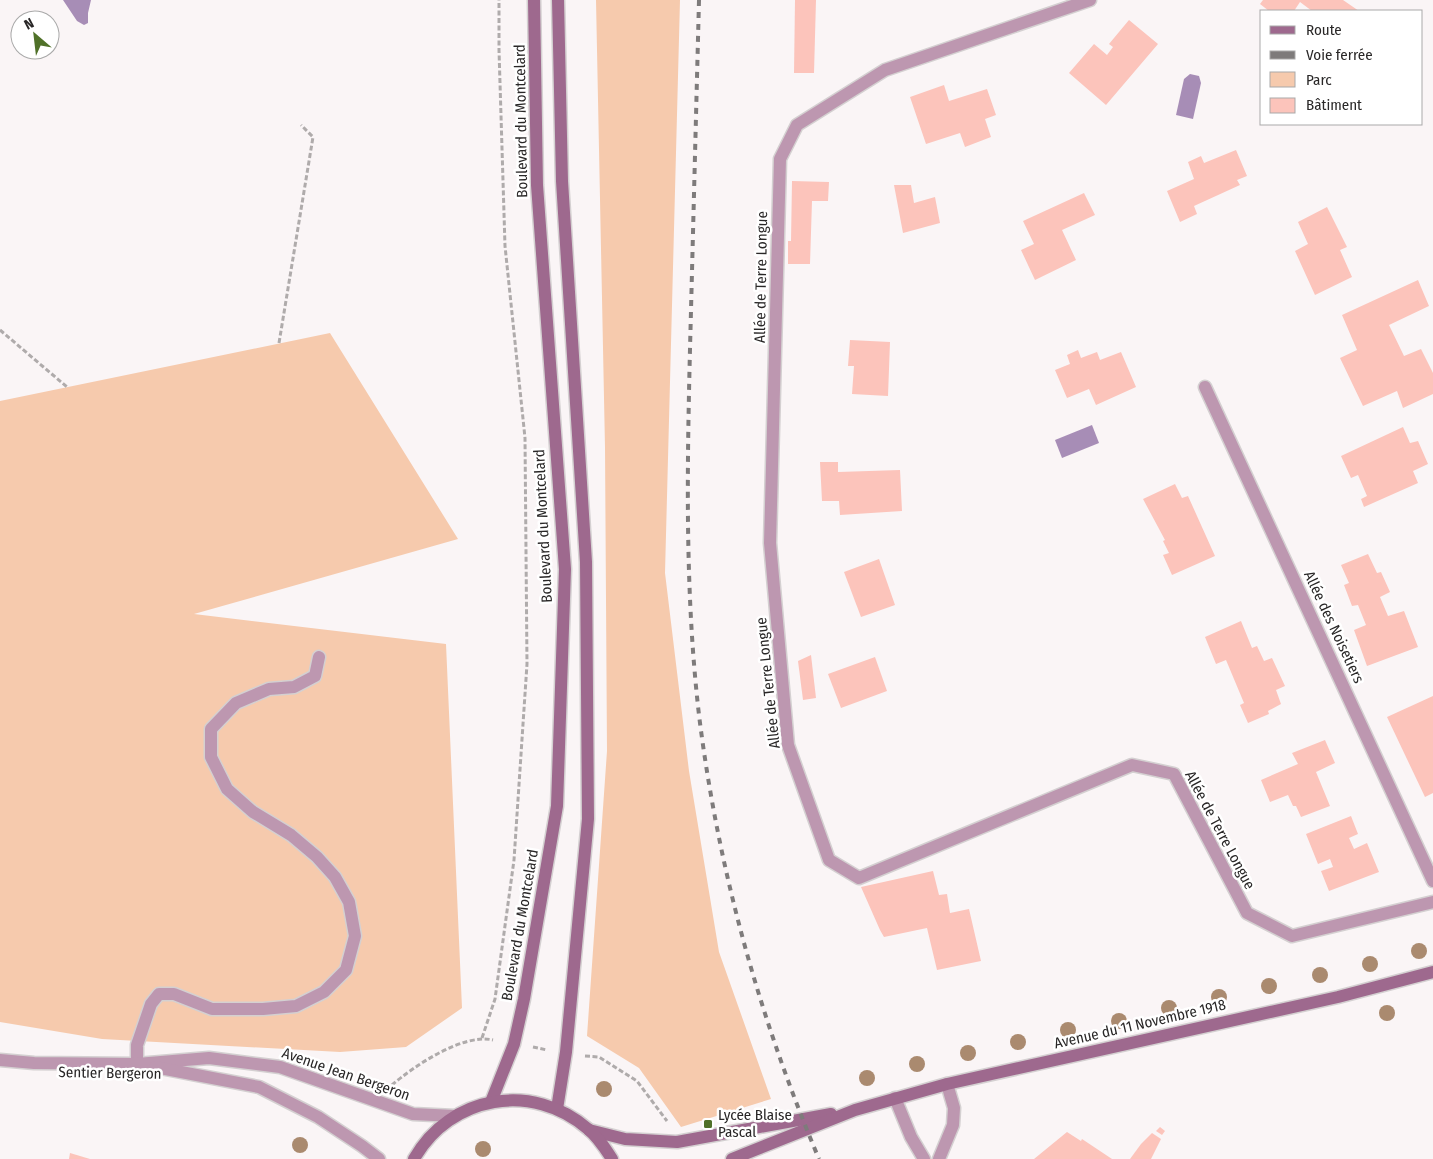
<svg xmlns="http://www.w3.org/2000/svg" width="1433" height="1159" viewBox="0 0 1433 1159" font-family="'Fira Sans Condensed',sans-serif">
<style>
.green{fill:#f6caad}
.water{fill:#a78db6}
.building{fill:#fcc4bb}
.lines{fill:none;stroke-linecap:round;stroke-linejoin:round}
.service-casing{stroke:#d4d0d1;stroke-width:15}
.minor-casing{stroke:#d4d0d1;stroke-width:15}
.tertiary-casing{stroke:#d4d0d1;stroke-width:15}
.secondary-casing{stroke:#d4d0d1;stroke-width:15}
.path{stroke:#afabab;stroke-width:3;stroke-dasharray:5 2.5;stroke-linecap:butt}
.service{stroke:#bd97b0;stroke-width:12}
.minor{stroke:#bd97b0;stroke-width:12}
.tertiary{stroke:#bd97b0;stroke-width:12}
.secondary{stroke:#9e698e;stroke-width:12}
.rail{stroke:#7e7b7b;stroke-width:4;stroke-dasharray:6 6;stroke-linecap:butt}
.tree{fill:#aa8a6f}
.poi-dot{fill:#507129;stroke:#fff;stroke-width:2}
.labels{text-anchor:middle;dominant-baseline:central;stroke-width:5;stroke-linejoin:round;paint-order:stroke}
.street-label{font-size:15px;fill:#292727;stroke:#fff}
.poi-label{font-size:15px;fill:#292727;stroke:#fff;text-anchor:start}
</style>
<rect width="100%" height="100%" fill="#faf5f6"/>
<g class="green">
<polygon points="596,0 680,0 665,573 689,771 719,952 771,1099 681,1127 639,1068 587,1036 607,751 605,447"/>
<polygon points="330,333 458,539 194,614 446,644 462,1008 406,1047 340,1052 102,1039 0,1022 0,401"/>
</g>
<g class="water">
<polygon points="63,0 91,0 88,13 88,23 84,25 77,21"/>
<polygon points="1190,74 1199,76 1201,83 1193,119 1176,115 1184,79"/>
<polygon points="1092,425 1099,443 1062,458 1055,440"/>
</g>
<g class="building">
<polygon points="795,0 816,0 814,73 794,73"/>
<polygon points="1263,0 1343,0 1359,11 1312,11 1300,2 1294,11 1269,11 1260,4"/>
<polygon points="1129,20 1158,44 1106,105 1069,73 1094,44 1107,55 1113,47 1109,44"/>
<polygon points="944,85 949,101 987,89 996,115 985,119 991,137 965,147 960,133 926,144 910,97"/>
<polygon points="1236,150 1247,176 1237,180 1240,185 1194,206 1197,214 1180,222 1167,191 1194,179 1188,162 1201,156 1204,163"/>
<polygon points="792,181 829,182 828,201 812,201 810,264 788,264 788,241 791,241"/>
<polygon points="894,185 911,185 914,203 935,197 940,223 903,233"/>
<polygon points="1084,193 1095,215 1062,230 1076,260 1035,280 1021,250 1034,244 1023,221"/>
<polygon points="1327,207 1347,247 1340,250 1352,277 1315,295 1295,251 1308,244 1298,222"/>
<polygon points="1418,280 1429,306 1389,325 1404,356 1421,349 1433,373 1433,394 1403,408 1397,391 1363,406 1340,358 1357,350 1342,315"/>
<polygon points="850,340 890,342 888,396 852,394 854,366 848,366"/>
<polygon points="1078,350 1081,358 1097,352 1100,360 1121,352 1136,387 1096,405 1089,389 1067,398 1055,370 1070,364 1067,355"/>
<polygon points="1403,427 1410,443 1418,441 1428,464 1413,471 1418,483 1364,507 1361,499 1367,496 1358,475 1351,478 1341,456"/>
<polygon points="820,462 838,462 838,472 900,470 902,511 840,515 839,501 822,501"/>
<polygon points="1175,484 1182,498 1188,496 1215,556 1172,575 1163,555 1169,553 1163,541 1165,540 1143,499"/>
<polygon points="1368,554 1377,573 1381,572 1390,592 1380,597 1388,616 1404,611 1418,647 1367,666 1354,630 1366,625 1358,605 1352,606 1344,585 1349,583 1341,565"/>
<polygon points="879,559 895,605 861,617 844,572"/>
<polygon points="1241,621 1252,648 1257,646 1264,661 1272,658 1285,686 1276,690 1281,704 1268,711 1269,714 1248,723 1240,705 1244,703 1226,660 1216,664 1205,637"/>
<polygon points="811,655 816,698 803,700 798,661"/>
<polygon points="875,657 887,691 841,708 828,674"/>
<polygon points="1433,696 1433,793 1425,797 1387,717"/>
<polygon points="1325,740 1335,763 1316,772 1330,806 1301,817 1296,806 1293,806 1288,795 1270,802 1261,780 1298,764 1292,753"/>
<polygon points="1351,816 1358,834 1349,838 1354,849 1367,843 1379,872 1329,891 1321,871 1333,867 1330,859 1318,864 1306,834"/>
<polygon points="933,871 939,895 947,894 950,913 969,909 981,961 937,970 927,928 884,937 880,930 861,887"/>
<polygon points="1160,1127 1165,1131 1162,1135 1156,1131"/>
<polygon points="1067,1132 1081,1141 1082,1139 1112,1159 1034,1159"/>
<polygon points="1152,1133 1161,1139 1151,1159 1130,1159 1141,1144"/>
<polygon points="70,1153 90,1159 69,1159"/>
</g>
<g class="lines">
<g class="service-casing">
<polyline id="service" points="137,1064 137,1045 151,1004 159,994 174,994 212,1009 263,1009 296,1006 324,992 346,970 355,936 349,902 335,877 317,857 291,835 253,812 227,789 211,757 211,729 236,703 269,689 294,687 315,676 319,657"/>
</g>
<g class="minor-casing">
<g id="minor">
<polyline points="1090,0 885,70 797,125 780,159 770,543 788,745 829,860 859,878 1132,765 1174,774 1247,913 1292,936 1433,902"/>
<polyline points="1205,387 1433,881"/>
<polyline points="895,1098 911,1137 924,1159"/>
<polyline points="939,1159 953,1125 954,1108 947,1084"/>
</g>
</g>
<g class="tertiary-casing">
<g id="tertiary">
<polyline points="0,1060 34,1063 137,1064 209,1058 280,1067 413,1114 455,1116"/>
<polyline points="155,1067 259,1087 318,1117 362,1146 379,1159"/>
</g>
</g>
<g class="secondary-casing">
<g id="secondary">
<polyline points="491,1102 514,1044 524,999 557,806 565,569 537,185 534,0"/>
<polyline points="557,1109 566,1052 588,819 586,562 562,181 558,0"/>
<polyline points="589,1130 625,1139 677,1142 831,1114"/>
<path d="M414 1159C450 1095 533 1081 588 1129 598 1137 605 1148 612 1159"/>
<polyline points="732,1159 855,1110 947,1084 1338,997 1433,972"/>
</g>
</g>
<g class="path">
<polyline points="0,330 67,387"/>
<polyline points="279,343 313,137 301,125"/>
<polyline points="482,1038 495,999 514,860 527,664 525,438 505,246 499,50 499,0"/>
<polyline points="533,1047 547,1050"/>
<polyline points="585,1056 599,1057 637,1081 667,1121"/>
<path d="M392 1085C414 1066 463 1033 493 1040"/>
</g>
<use href="#service" class="service"/>
<use href="#minor" class="minor"/>
<use href="#tertiary" class="tertiary"/>
<use href="#secondary" class="secondary"/>
<path class="rail" d="M699 0C696 116 693 233 690 349 687 471 685 594 699 715 718 869 759 1017 819 1159"/>
</g>
<g class="tree">
<circle cx="1419" cy="951" r="8"/>
<circle cx="1370" cy="964" r="8"/>
<circle cx="1320" cy="975" r="8"/>
<circle cx="1269" cy="986" r="8"/>
<circle cx="1219" cy="997" r="8"/>
<circle cx="1169" cy="1008" r="8"/>
<circle cx="1387" cy="1013" r="8"/>
<circle cx="1119" cy="1021" r="8"/>
<circle cx="1068" cy="1030" r="8"/>
<circle cx="1018" cy="1042" r="8"/>
<circle cx="968" cy="1053" r="8"/>
<circle cx="917" cy="1064" r="8"/>
<circle cx="867" cy="1078" r="8"/>
<circle cx="604" cy="1089" r="8"/>
<circle cx="300" cy="1145" r="8"/>
<circle cx="483" cy="1149" r="8"/>
</g>
<rect class="poi-dot" x="703" y="1119" width="10" height="10" rx="2.5"/>
<g class="labels">
<g class="street-label">
<text transform="translate(521 121) rotate(-91)">Boulevard du Montcelard</text>
<text transform="translate(761 277) rotate(-89)">Allée de Terre Longue</text>
<text transform="translate(543 526) rotate(-93)">Boulevard du Montcelard</text>
<text transform="translate(1334 627) rotate(65)">Allée des Noisetiers</text>
<text transform="translate(768 683) rotate(-96)">Allée de Terre Longue</text>
<text transform="translate(1220 830) rotate(62)">Allée de Terre Longue</text>
<text transform="translate(520 925) rotate(-80)">Boulevard du Montcelard</text>
<text transform="translate(1140 1024) rotate(-13)">Avenue du 11 Novembre 1918</text>
<text transform="translate(110 1073) rotate(1)">Sentier Bergeron</text>
<text transform="translate(346 1074) rotate(19)">Avenue Jean Bergeron</text>
</g>
<g class="poi-label">
<text x="718" y="1115">Lycée Blaise<tspan x="718" dy="17">Pascal</tspan></text>
</g>
</g>
<rect x="1260" y="10" width="162" height="115" fill="#ffffff" stroke="#a9a9a9"/>
<rect x="1270" y="26" width="25" height="8" fill="#9e698e" stroke="#a9a9a9"/>
<text x="1306" y="35" font-size="15" fill="#292727">Route</text>
<rect x="1270" y="51" width="25" height="8" fill="#7e7b7b" stroke="#a9a9a9"/>
<text x="1306" y="60" font-size="15" fill="#292727">Voie ferrée</text>
<rect x="1270" y="72" width="25" height="15" fill="#f6caad" stroke="#a9a9a9"/>
<text x="1306" y="85" font-size="15" fill="#292727">Parc</text>
<rect x="1270" y="98" width="25" height="15" fill="#fcc4bb" stroke="#a9a9a9"/>
<text x="1306" y="110" font-size="15" fill="#292727">Bâtiment</text>
<g transform="translate(35 35) rotate(332)"><circle r="24" fill="#ffffff" stroke="#a9a9a9"/>
<path d="M0-4L9 19L0 12L-9 19Z" fill="#507129"/>
<text y="-8" font-size="14" font-weight="bold" text-anchor="middle" fill="#292727">N</text>
</g>
</svg>
